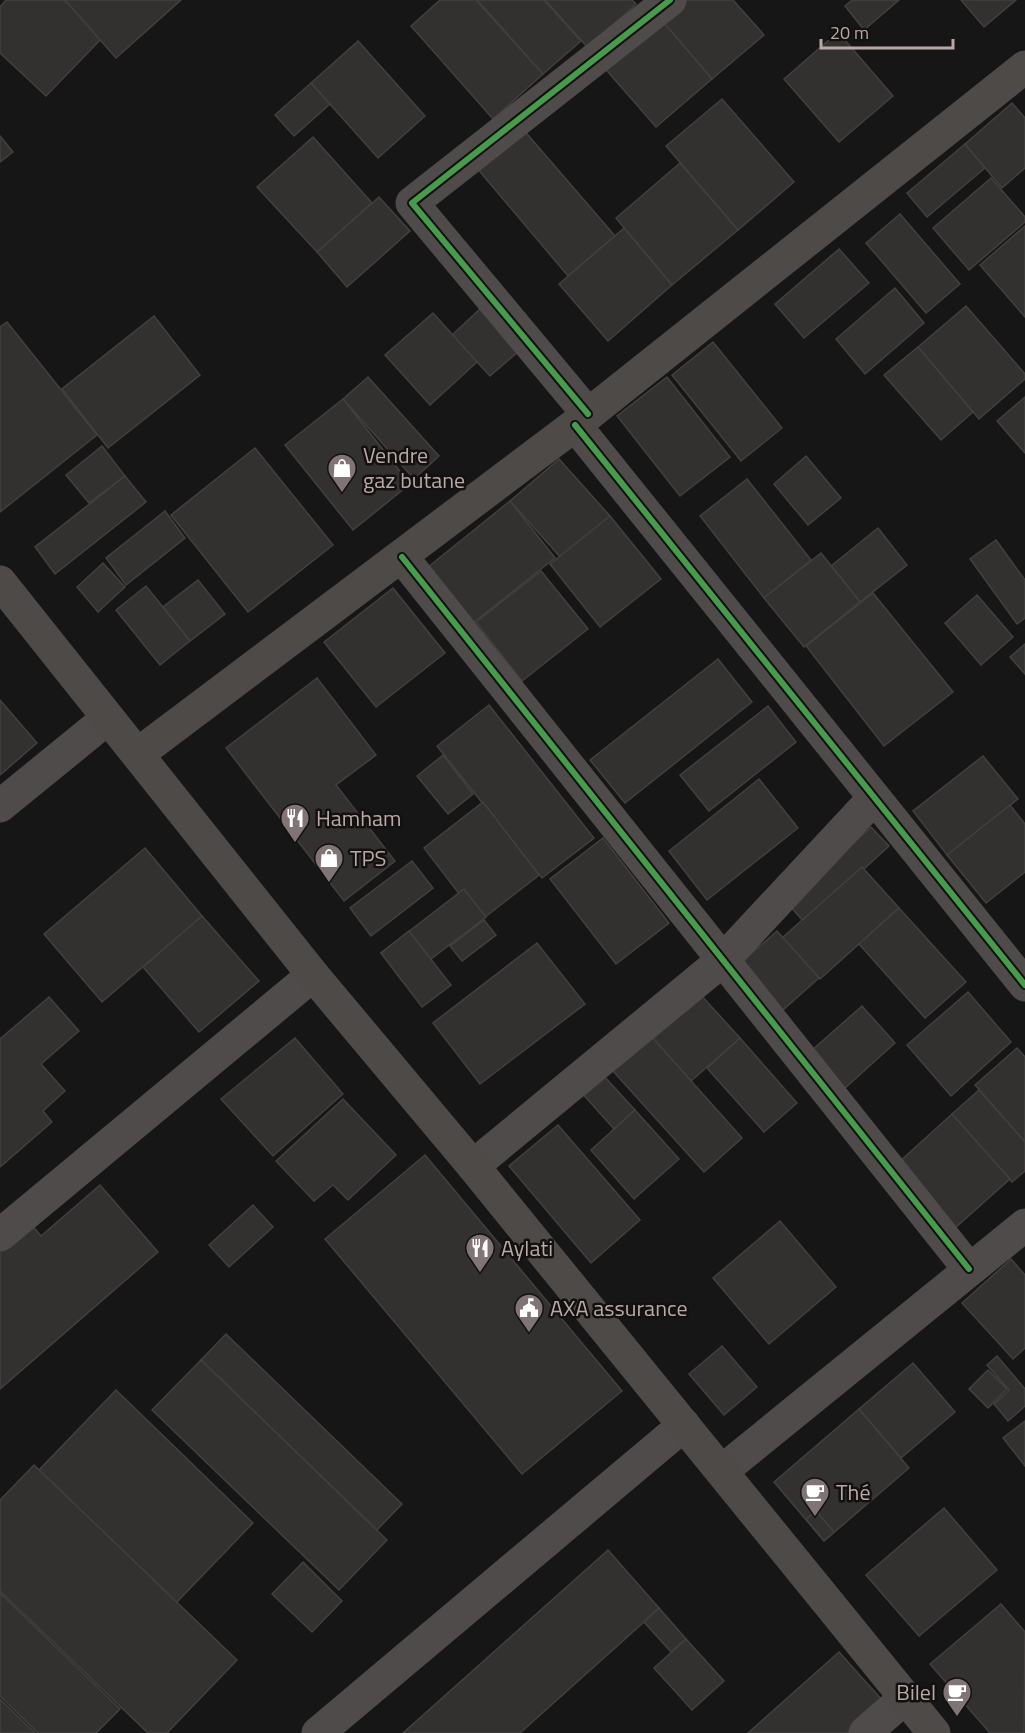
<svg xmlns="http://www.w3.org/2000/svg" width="1025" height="1733" viewBox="0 0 1025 1733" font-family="'Titillium Web',sans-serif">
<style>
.building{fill:#333130;stroke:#433f3f;stroke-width:1.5}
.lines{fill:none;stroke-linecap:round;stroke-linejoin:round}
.street{stroke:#4f4b4a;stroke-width:33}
.secondary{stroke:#4e4a48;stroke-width:33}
.cycleway-casing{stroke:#121110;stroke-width:10}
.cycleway{stroke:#469c4c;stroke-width:6}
.labels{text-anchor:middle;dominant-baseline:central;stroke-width:5;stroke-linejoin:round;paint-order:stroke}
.poi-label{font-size:22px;fill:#b9a8a6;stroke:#121110;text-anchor:start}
</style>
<rect width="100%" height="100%" fill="#161616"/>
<g class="building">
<polygon points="6,0 64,0 103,37 46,96 0,53 0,7"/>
<polygon points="65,0 181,0 116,58"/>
<polygon points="440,0 476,0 543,74 493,119 411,26"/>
<polygon points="477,0 544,0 581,41 543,74"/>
<polygon points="545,0 632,0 636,4 588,48"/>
<polygon points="686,0 733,0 764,35 712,79 662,21"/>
<polygon points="852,0 899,0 864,30 845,6"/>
<polygon points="961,0 1016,0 984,27"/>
<polygon points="659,17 712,79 656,127 602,65"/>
<polygon points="838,32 893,96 839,142 784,79"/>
<polygon points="358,41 425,116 378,158 311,83"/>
<polygon points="311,83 330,104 294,136 275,115"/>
<polygon points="722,99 794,182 738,230 666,146"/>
<polygon points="1012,103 1025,118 1025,168 1002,188 965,144"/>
<polygon points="522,128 615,236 568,276 476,167"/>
<polygon points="0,136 13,152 0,162"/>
<polygon points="313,137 372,203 317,252 257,187"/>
<polygon points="965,144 985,168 927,217 907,193"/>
<polygon points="680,163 738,230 672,285 616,218"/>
<polygon points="991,178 1025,217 1025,222 969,270 933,228"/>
<polygon points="379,197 410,231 347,287 317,252"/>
<polygon points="900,214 960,284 926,313 866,243"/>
<polygon points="1025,226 1025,317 980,265"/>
<polygon points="624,228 672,285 608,341 559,284"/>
<polygon points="839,249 869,283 804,338 775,304"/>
<polygon points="895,288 924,323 865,374 836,339"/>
<polygon points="966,306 1025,374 1025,379 979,419 918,347"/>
<polygon points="481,308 519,351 490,376 452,335"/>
<polygon points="433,313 477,362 430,405 385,355"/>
<polygon points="154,316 200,375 108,448 62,389"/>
<polygon points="7,322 97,435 0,512 0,327"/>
<polygon points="713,342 782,428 741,461 672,375"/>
<polygon points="918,347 973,412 941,440 884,375"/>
<polygon points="368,377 439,456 414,479 343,399"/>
<polygon points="667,377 730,457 680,496 617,416"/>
<polygon points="1025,397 1025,453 997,421"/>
<polygon points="343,399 410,484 353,530 285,445"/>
<polygon points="102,446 125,476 89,503 66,475"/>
<polygon points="255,448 333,545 248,612 171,515"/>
<polygon points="806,456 841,498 808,525 774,484"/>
<polygon points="559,459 610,516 562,559 510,501"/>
<polygon points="125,476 146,502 55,574 35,547"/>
<polygon points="747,479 811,560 764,598 700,516"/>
<polygon points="510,501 555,558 473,623 428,567"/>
<polygon points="165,511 185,538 126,585 106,558"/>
<polygon points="610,516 661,579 600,627 550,564"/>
<polygon points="878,528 907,565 860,602 831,566"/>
<polygon points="996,540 1025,580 1025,618 1017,624 970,559"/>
<polygon points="821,553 860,602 804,647 764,598"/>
<polygon points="103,563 125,587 98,612 77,587"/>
<polygon points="541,571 588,629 522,681 476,622"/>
<polygon points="198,580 225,614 190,641 163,607"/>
<polygon points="146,586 190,641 160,665 116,610"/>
<polygon points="393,588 445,653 376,707 324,642"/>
<polygon points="873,593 953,692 884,746 806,646"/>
<polygon points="977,595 1013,637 981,665 945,623"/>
<polygon points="1025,644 1025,674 1010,657"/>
<polygon points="718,659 752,702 625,803 590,760"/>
<polygon points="317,678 376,755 336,785 395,861 344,901 226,748"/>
<polygon points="0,700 37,743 0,775"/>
<polygon points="489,705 594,838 542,878 437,746"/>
<polygon points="768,706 796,742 709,811 680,775"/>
<polygon points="443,755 473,794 448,814 417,776"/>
<polygon points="983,756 1018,799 947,855 913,811"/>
<polygon points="759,779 798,828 707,900 669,851"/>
<polygon points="483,802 539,875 480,921 424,848"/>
<polygon points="1010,805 1025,824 1025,872 986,903 947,855"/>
<polygon points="871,827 889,846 805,923 788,904"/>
<polygon points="603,838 669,923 616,964 550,879"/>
<polygon points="145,848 202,916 102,1002 44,934"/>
<polygon points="412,861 433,888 371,936 350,908"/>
<polygon points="862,867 899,908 820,979 782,938"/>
<polygon points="464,889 486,917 402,981 381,953"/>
<polygon points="899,908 966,982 925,1018 859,944"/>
<polygon points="202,916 259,981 199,1032 143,967"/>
<polygon points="484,920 496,935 462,961 450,946"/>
<polygon points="409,931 451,985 422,1007 381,953"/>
<polygon points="777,931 819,978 783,1010 741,963"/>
<polygon points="537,943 585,1004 480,1084 433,1023"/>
<polygon points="968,992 1011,1042 951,1096 907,1045"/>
<polygon points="700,994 740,1038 691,1081 651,1036"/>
<polygon points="49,997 79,1031 41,1064 65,1091 43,1111 52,1122 0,1167 0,1039"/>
<polygon points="862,1006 895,1043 844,1089 811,1051"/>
<polygon points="651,1036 742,1138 704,1172 613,1071"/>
<polygon points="295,1038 343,1094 273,1156 221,1099"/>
<polygon points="740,1038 797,1103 764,1132 707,1068"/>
<polygon points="1017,1048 1025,1057 1025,1142 975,1085"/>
<polygon points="602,1074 635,1110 614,1129 581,1092"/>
<polygon points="979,1090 1025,1142 1025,1171 1012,1182 952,1114"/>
<polygon points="343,1099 396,1155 348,1200 333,1185 314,1201 276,1161"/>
<polygon points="635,1110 679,1159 634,1199 591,1150"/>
<polygon points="952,1114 1010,1179 955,1228 898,1163"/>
<polygon points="558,1125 640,1220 591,1263 509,1166"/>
<polygon points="425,1155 622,1391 522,1474 325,1239"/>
<polygon points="100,1185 158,1252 0,1389 0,1240 26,1218 41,1236"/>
<polygon points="253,1205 273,1227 229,1267 209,1245"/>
<polygon points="780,1221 836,1287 769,1344 713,1278"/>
<polygon points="1011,1259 1025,1275 1025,1348 1013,1359 962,1303"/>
<polygon points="226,1334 402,1504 377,1530 201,1360"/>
<polygon points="722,1346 757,1387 724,1415 689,1374"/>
<polygon points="997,1356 1025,1389 1025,1406 1008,1421 994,1404 1009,1390 987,1365"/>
<polygon points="201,1360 387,1540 339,1590 152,1410"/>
<polygon points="913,1363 955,1412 901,1458 859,1409"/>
<polygon points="988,1370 1007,1389 988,1408 969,1389"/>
<polygon points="116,1390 253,1523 176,1603 39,1470"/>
<polygon points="859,1409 909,1468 824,1541 774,1482"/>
<polygon points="1025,1421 1025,1466 1003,1438"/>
<polygon points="34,1465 237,1660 167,1733 148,1733 0,1591 0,1500"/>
<polygon points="944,1508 997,1570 919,1636 866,1575"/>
<polygon points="816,1511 834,1532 824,1541 806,1519"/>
<polygon points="608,1550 659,1608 644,1622 520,1733 403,1733"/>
<polygon points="303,1562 342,1601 312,1632 272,1594"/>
<polygon points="0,1593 120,1709 96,1733 38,1733 0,1696"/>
<polygon points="1001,1604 1025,1632 1024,1733 990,1733 930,1664"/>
<polygon points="659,1608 686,1639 671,1652 644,1622"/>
<polygon points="686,1639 724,1681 692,1710 654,1668"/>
<polygon points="839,1652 883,1701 847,1733 748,1733"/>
<polygon points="0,1699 35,1733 0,1733"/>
</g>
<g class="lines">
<g class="street">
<polyline points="588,414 412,203 670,0"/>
<polyline points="575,425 1025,985"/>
<polyline points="402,557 969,1269"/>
<polyline points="0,806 108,718"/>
<polyline points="473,1166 723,960 874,798"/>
<polyline points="0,1235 313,975"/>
<polyline points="722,1471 1025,1225"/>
<polyline points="318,1733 684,1425"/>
<polyline points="865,1733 906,1697"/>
</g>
<g class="secondary">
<polyline points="0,582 313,975 473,1166 934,1733"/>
<polyline points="138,754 575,425 1025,67"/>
</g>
<g class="cycleway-casing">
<g id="cycleway">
<polyline points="588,414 412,203 670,0"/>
<polyline points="575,425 1025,985"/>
<polyline points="402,557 969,1269"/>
</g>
</g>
<use href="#cycleway" class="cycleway"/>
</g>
<defs>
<g id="shop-pin" transform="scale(1.5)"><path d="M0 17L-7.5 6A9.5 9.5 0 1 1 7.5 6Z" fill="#807574" stroke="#121110"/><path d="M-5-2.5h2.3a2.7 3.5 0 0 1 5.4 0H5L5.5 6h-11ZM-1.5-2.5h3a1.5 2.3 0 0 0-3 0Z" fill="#fff"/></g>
<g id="restaurant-pin" transform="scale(1.5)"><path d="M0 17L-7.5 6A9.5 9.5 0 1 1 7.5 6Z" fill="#807574" stroke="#121110"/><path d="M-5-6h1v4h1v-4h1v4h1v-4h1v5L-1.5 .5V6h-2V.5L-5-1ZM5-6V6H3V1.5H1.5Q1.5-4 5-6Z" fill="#fff"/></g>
<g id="civic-pin" transform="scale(1.5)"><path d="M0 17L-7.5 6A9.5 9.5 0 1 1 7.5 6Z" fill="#807574" stroke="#121110"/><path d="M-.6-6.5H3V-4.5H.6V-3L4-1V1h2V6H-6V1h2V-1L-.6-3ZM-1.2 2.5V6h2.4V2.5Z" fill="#fff"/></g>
<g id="cafe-pin" transform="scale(1.5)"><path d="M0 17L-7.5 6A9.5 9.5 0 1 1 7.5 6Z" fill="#807574" stroke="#121110"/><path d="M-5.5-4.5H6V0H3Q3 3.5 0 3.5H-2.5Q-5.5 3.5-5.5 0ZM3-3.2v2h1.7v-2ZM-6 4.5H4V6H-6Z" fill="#fff"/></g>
</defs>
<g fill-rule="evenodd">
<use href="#shop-pin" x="342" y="468"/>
<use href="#restaurant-pin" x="295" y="818"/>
<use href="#shop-pin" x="329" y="858"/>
<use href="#restaurant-pin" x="480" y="1248"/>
<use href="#civic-pin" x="529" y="1308"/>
<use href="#cafe-pin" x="815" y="1492"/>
<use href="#cafe-pin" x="957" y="1692"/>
</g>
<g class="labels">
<g class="poi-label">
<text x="363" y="455">Vendre<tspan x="363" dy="25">gaz butane</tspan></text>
<text x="316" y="818">Hamham</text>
<text x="350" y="858">TPS</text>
<text x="501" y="1248">Aylati</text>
<text x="550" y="1308">AXA assurance</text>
<text x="836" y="1492">Thé</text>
<text x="936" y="1692" text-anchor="end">Bilel</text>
</g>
</g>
<path d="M821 39v9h132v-9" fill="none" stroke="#b9a8a6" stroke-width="3"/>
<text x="830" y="39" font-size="18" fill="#b9a8a6" stroke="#121110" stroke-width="4.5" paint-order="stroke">20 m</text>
</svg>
